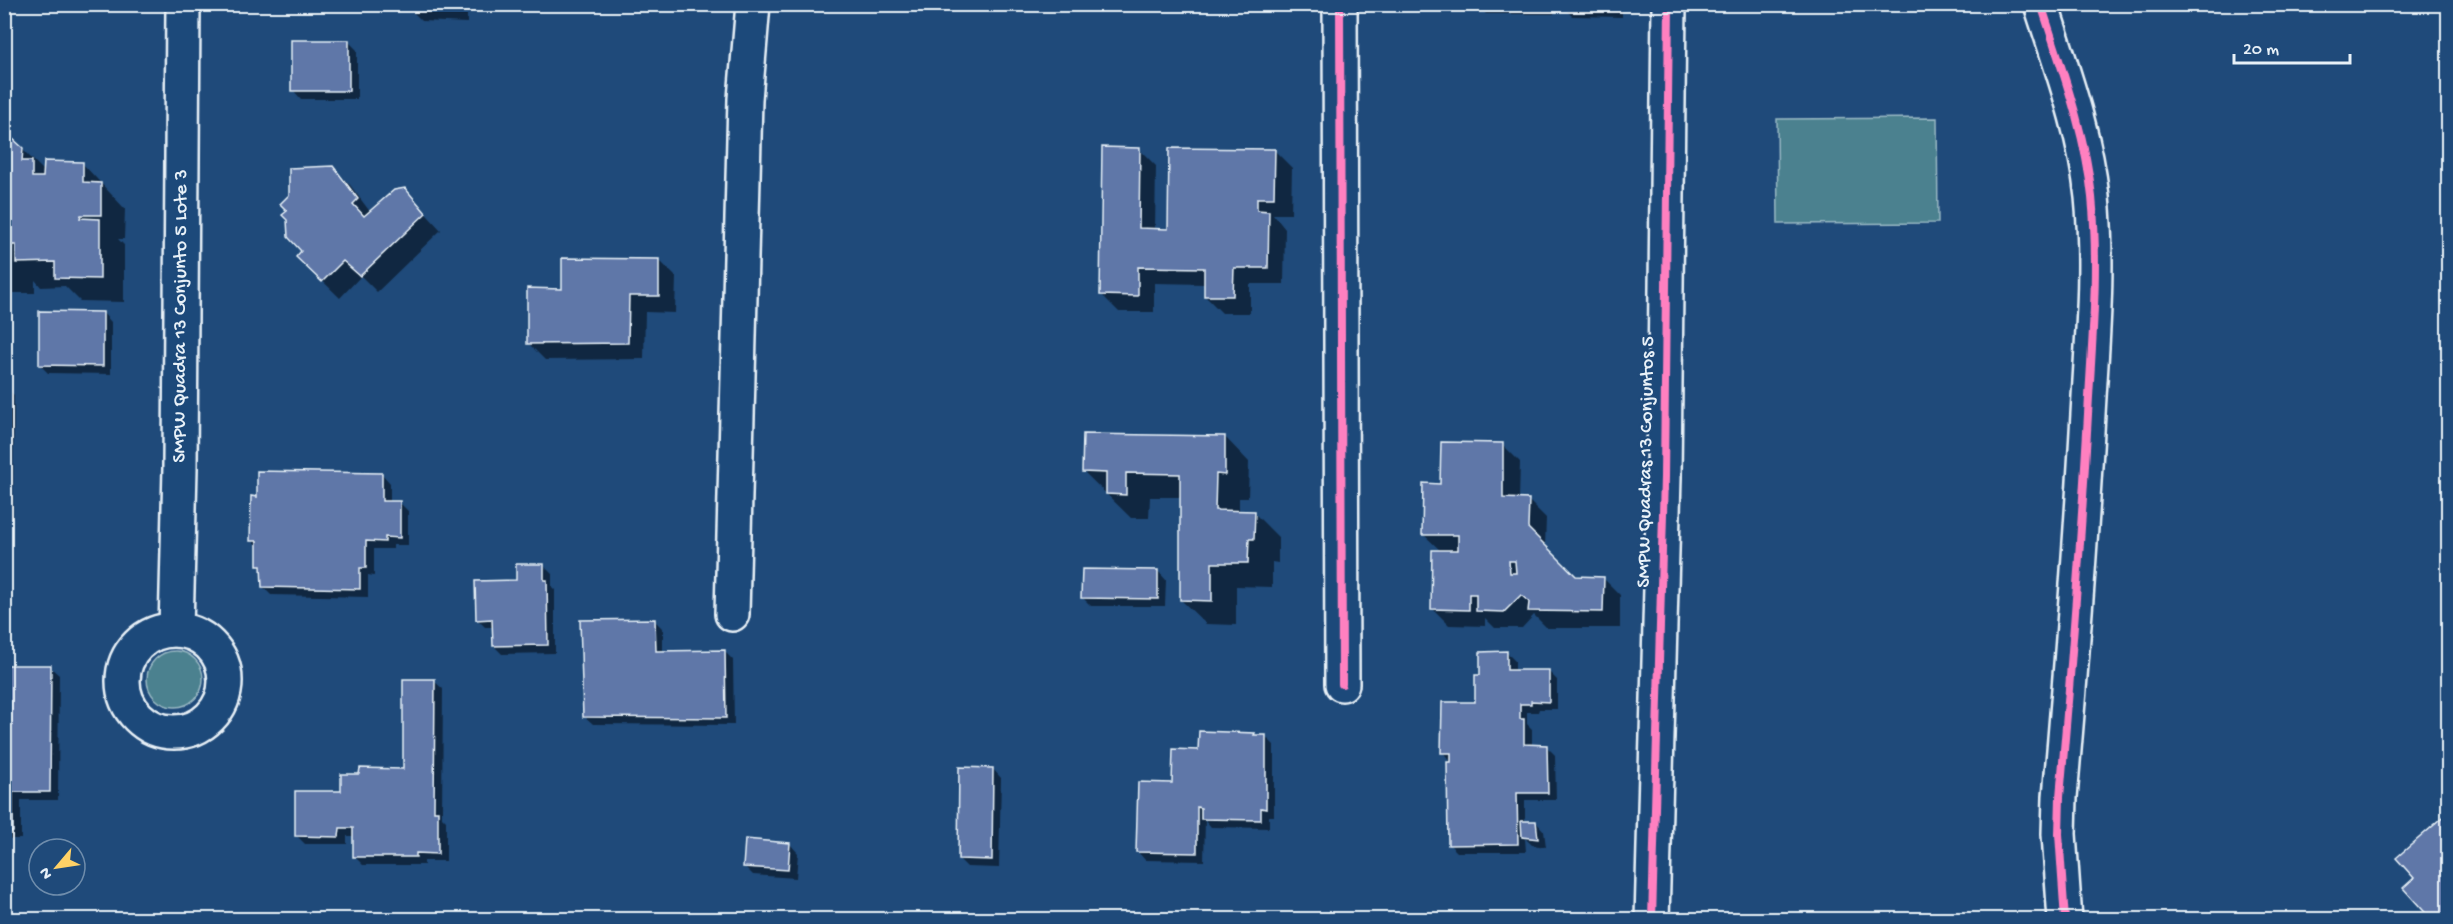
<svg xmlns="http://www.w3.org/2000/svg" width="2453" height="924" viewBox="0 0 2453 924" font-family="'Gochi Hand',sans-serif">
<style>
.green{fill:#4b818f;stroke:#9ab9c4;stroke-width:1.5}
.shadow{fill:#0007}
.building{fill:#5e77a8;stroke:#e8f1f8;stroke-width:1.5;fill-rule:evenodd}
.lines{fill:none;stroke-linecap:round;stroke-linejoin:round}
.street-casing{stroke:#e8f1f8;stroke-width:38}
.street{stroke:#1f4a7a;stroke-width:33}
.cycleway-casing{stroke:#1f4a7a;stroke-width:11}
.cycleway{stroke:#ff80c0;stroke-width:8}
.labels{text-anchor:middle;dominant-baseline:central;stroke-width:4.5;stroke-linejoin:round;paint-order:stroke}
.street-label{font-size:20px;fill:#e8f1f8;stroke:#1f4a7a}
</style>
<rect width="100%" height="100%" fill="#1f4a7a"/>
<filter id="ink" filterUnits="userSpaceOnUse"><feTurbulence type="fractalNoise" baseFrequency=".0167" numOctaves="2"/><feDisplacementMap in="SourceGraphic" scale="12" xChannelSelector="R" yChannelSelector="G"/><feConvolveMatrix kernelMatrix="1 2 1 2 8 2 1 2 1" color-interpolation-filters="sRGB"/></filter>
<g filter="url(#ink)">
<g class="green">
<polygon points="1937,118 1938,223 1778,224 1777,119"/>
<circle cx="175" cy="679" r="28"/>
</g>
<g class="shadow">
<polygon points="405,4 467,4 467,23 422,21"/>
<polygon points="1477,4 1555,4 1554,14 1486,14"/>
<polygon points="1564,4 1622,4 1622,17 1572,16 1564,8"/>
<polygon points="348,41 357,50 357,99 301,99 293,90"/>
<polygon points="4,141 22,149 45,172 82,163 125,209 124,239 118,239 124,245 124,302 80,301 65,286 41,287 35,280 35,293 4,293"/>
<polygon points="1139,149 1156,166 1155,230 1169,230 1275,151 1292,168 1291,214 1273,214 1285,229 1284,284 1250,284 1250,313 1222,313 1205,296 1205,284 1154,283 1154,312 1119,312 1102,295"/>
<polygon points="332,168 350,185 371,213 404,190 441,230 377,292 361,276 340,298 298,257 303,251"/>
<polygon points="659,260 676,277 675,313 645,312 644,359 545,360 528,343 563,290"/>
<polygon points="103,313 111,322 111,374 48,373 40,365"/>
<polygon points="4,386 14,395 13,518 4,518"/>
<polygon points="1225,437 1249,462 1248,498 1239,498 1239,512 1254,513 1278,537 1278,563 1272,562 1272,587 1236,586 1236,625 1206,624 1181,600 1182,497 1150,497 1149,518 1131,518 1084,472"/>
<polygon points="1503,445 1520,462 1519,500 1529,501 1546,518 1545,547 1575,577 1603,578 1620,595 1620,628 1547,628 1534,615 1522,628 1495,628 1485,618 1485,626 1449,625 1432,608 1441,551 1423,534 1442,486"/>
<polygon points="382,474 390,483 390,502 399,502 408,511 408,545 393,545 393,549 374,549 374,576 368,575 368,597 271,595 263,587 263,570 258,565 258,547 252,540"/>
<polygon points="543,565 552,574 552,587 555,590 555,653 502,654 494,646 494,627 485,627 477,619 518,582"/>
<polygon points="1158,571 1166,580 1165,606 1091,606 1083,598"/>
<polygon points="655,621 663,629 663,653 725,652 733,660 734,725 593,724 584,716"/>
<polygon points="1507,653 1515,661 1515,672 1549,672 1557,680 1557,709 1539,709 1538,712 1527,712 1527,724 1532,729 1532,746 1547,747 1555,755 1556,800 1525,800 1525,823 1536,822 1544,831 1546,847 1532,845 1525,838 1526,852 1457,852 1449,844 1452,764 1443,752 1476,703 1481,677"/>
<polygon points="4,666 50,667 59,675 58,800 21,800 21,839 4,839"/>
<polygon points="434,681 443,689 442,817 446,821 446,861 424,861 424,865 363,865 354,856 354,836 347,836 347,844 305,844 297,836 361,776 404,770"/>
<polygon points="1254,734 1256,736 1266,737 1274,745 1274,816 1269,816 1269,828 1211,827 1205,820 1204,861 1145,860 1137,851 1174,784 1199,751"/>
<polygon points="993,769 1001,778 999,868 967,867 959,859"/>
<polygon points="2448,815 2448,920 2434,920 2416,879 2399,859"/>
<polygon points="790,844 798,853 796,878 753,875 744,866"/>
</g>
<g class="building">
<polygon points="404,4 450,4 450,7 404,5"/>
<polygon points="1563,4 1615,4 1615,9 1562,9"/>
<rect x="291" y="40" width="58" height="51"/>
<polygon points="12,138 23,148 22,161 32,161 32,177 43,177 44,161 83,162 83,182 101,183 101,215 81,215 80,218 100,219 100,279 55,278 55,262 16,263 16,245 12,245 11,270 4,270 4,139"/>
<polygon points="1102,147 1140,148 1139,228 1168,229 1169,148 1275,149 1274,198 1257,198 1257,210 1269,211 1268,268 1234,268 1233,296 1204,296 1204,268 1138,267 1138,296 1100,295"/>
<polygon points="333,166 358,199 353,204 364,216 394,190 405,188 426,213 360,276 343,261 322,282 296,257 301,251 288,237 287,220 282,215 287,211 280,204 289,195 289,168"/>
<polygon points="562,258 659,259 659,296 629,296 628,343 527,344 527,288 562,289"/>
<polygon points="39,311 103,312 103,366 39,365"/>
<polygon points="4,385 7,385 6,510 4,510"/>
<polygon points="1083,434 1225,436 1225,475 1216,474 1215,510 1255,511 1254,539 1249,539 1248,563 1212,563 1212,601 1180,600 1180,474 1126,473 1126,495 1106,494 1106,473 1082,472"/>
<path d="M1441 442 1503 443V498L1529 499 1528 528 1576 576 1604 577 1603 612 1528 611 1529 602 1521 595 1504 612 1476 611V594H1469V610L1431 609 1432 550H1458V535H1422L1423 483 1440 484ZM1509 561H1515L1516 573H1510Z"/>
<polygon points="257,471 382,473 382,501 400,501 400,538 385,537 385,542 366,541 366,568 360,568 360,589 262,587 261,566 257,566 257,541 250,541 251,496 257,497"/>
<polygon points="516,564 544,564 544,580 547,580 548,645 493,646 492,619 476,620 475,581 516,580"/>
<polygon points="1082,569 1158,570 1158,599 1081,598"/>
<polygon points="655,619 656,651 725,650 726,718 583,717 580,620"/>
<polygon points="1507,651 1507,670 1549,670 1549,702 1531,701 1531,704 1520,704 1520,719 1524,719 1524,744 1547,745 1548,793 1517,793 1518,844 1448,845 1447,762 1451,762 1451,753 1441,753 1442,702 1475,702 1475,675 1480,675 1480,652"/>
<polygon points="4,665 51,665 50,792 13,792 13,832 4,832"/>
<polygon points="403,679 435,679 434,811 438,811 438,854 416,853 416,857 353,857 353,828 340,828 339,837 295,836 295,791 341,791 341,774 359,774 360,768 403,769"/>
<polygon points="1199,731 1255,733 1254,735 1266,735 1266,809 1261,808 1261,820 1201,819 1201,808 1197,807 1197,853 1136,852 1138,782 1172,783 1173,749 1198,750"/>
<polygon points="959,767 993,768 992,860 958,859"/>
<polygon points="2448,813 2448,920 2432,920 2403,888 2414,878 2396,858"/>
<polygon points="1521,821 1536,821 1538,839 1522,837"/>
<polygon points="745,839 790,843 788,870 743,867"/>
</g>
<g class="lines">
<g class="street-casing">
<g id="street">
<polyline points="1340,4 1342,684"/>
<path d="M2041 4C2061 67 2085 131 2092 197 2099 268 2092 342 2088 414 2081 542 2071 670 2060 797L2059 834 2065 920"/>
<polyline points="732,614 745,99 753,4"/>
<circle cx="174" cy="681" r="51"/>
<path id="s1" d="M176 630 180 468 183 4"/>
<polyline points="1652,920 1664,477 1669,4"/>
</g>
</g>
<use href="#street" class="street"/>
<g class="cycleway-casing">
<g id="cycleway">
<polyline points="1340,4 1342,684"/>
<path d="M2041 4C2061 67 2085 131 2092 197 2099 268 2092 342 2088 414 2081 542 2071 670 2060 797L2059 834 2065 920"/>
<polyline points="1652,920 1664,477 1669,4"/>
</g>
</g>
<use href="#cycleway" class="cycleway"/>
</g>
</g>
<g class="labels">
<g class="street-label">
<text stroke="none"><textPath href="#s1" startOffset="314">SMPW Quadra 13 Conjunto 5 Lote 3</textPath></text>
<text transform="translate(1647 462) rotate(-89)">SMPW Quadras 13 Conjuntos 5</text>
</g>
</g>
<rect width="2453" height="924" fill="none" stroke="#1f4a7a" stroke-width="24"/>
<rect x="12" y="12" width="2429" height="900" fill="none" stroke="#e8f1f8" stroke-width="2" filter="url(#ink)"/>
<g transform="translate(57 867) rotate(241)"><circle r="28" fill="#1f4a7a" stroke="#6f8dac" stroke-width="1.5"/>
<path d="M0-4.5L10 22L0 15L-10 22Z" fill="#ffd166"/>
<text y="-9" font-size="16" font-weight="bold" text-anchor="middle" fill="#e8f1f8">N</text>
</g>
<path d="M2234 54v9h116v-9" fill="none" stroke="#e8f1f8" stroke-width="3"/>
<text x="2243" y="54" font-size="18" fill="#e8f1f8" stroke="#1f4a7a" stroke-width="4.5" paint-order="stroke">20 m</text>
</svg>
